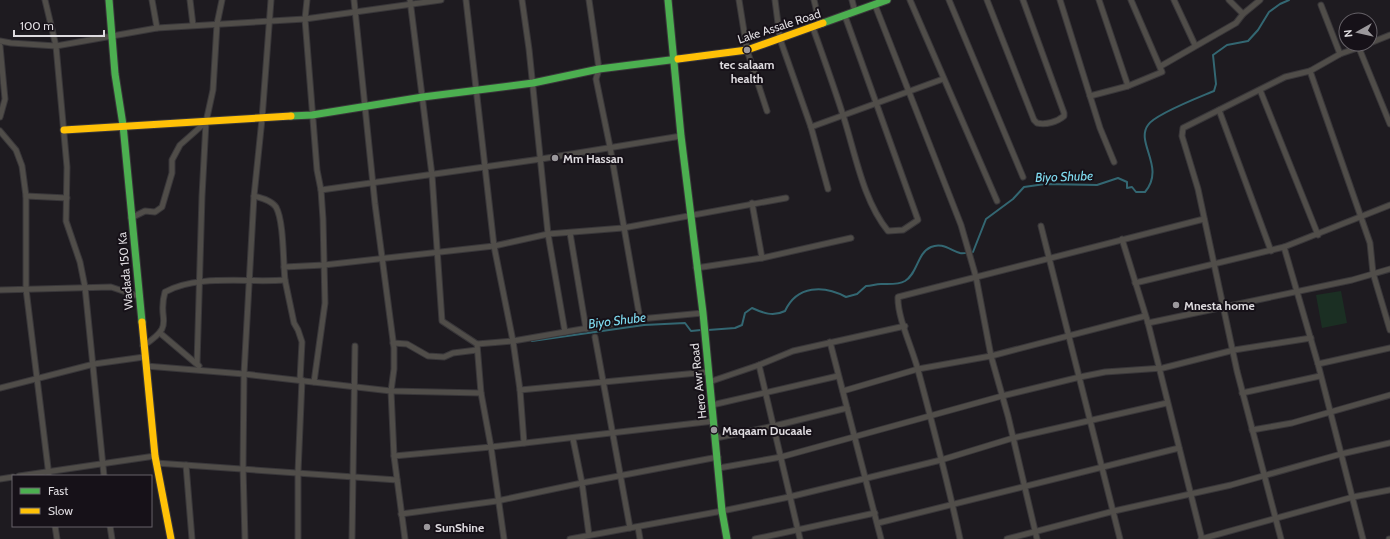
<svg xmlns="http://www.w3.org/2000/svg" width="1390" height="539" viewBox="0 0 1390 539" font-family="Cabin,sans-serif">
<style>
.garden{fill:#1b2f23}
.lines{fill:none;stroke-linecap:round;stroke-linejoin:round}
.stream{stroke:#336772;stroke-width:2}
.street-casing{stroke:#39373a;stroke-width:7}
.fast-casing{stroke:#39373a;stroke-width:9}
.slow-casing{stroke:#39373a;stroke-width:9}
.street{stroke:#504d49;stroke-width:5}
.fast{stroke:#4caf50;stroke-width:7}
.slow{stroke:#ffc107;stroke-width:7}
.poi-dot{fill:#9b989c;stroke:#161118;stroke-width:1.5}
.labels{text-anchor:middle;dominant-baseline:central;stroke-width:4;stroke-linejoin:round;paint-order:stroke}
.street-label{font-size:12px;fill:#dedbdf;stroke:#161118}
.poi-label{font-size:12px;font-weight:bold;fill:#dedbdf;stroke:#161118;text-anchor:start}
.water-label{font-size:13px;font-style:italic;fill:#7fdcf0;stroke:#161118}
</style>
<rect width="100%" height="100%" fill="#1e1b20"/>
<polygon class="garden" points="1341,291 1347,323 1322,328 1316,295"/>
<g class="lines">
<g class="stream">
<path d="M708 330 735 328 742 325 745 313 752 308C763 313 773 317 785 311 797 285 824 285 846 297L857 294 866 286C872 286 875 284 881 284 889 284 898 285 905 281 918 273 917 253 931 247 942 242 950 250 960 253 964 254 969 252 973 252L986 219 1013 199 1024 187 1045 184 1097 185 1118 178 1127 182V188L1132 187 1136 192H1145C1166 167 1135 143 1148 125 1155 114 1200 97 1214 91L1216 84 1213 55 1227 45 1248 41 1258 30 1269 12 1280 4 1289 0"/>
<polyline points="532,341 644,325 685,323 691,331 701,330"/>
</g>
<g class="street-casing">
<g id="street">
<polyline points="45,0 56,46 67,167 66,221 80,262 85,287 104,476"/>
<polyline points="152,0 157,28"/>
<polyline points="190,0 193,25"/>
<polyline points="307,0 305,19 317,170 321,190 323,219 325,303 314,382"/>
<polyline points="354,0 375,204 394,348 394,369 391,391 394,456 405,539"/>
<polyline points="410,0 432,175 442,321 477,344 481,393"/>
<polyline points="522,0 529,49 548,234 565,332"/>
<polyline points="589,0 599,69 596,79 610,147 640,319"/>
<polyline points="739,0 747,50 767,111"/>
<polyline points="775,0 780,39 811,127 828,189"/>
<polyline points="814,0 820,25"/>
<polyline points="852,0 855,12"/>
<polyline points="910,0 997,201"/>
<polyline points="949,0 1023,177"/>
<path d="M987 0 1034 120 1037 123C1046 125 1057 122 1064 116V113L1023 0"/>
<polyline points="1060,0 1100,128 1114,162"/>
<polyline points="1099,0 1128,86"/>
<polyline points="1174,0 1195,45"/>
<polyline points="1229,0 1243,14"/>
<polyline points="875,5 961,225 976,277 991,356 1008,416 1037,539"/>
<polyline points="1321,5 1340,54"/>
<path d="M813 28C823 56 833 84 842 112 855 151 862 199 888 231L903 230 918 220 845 16"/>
<polyline points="0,41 11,43 56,46 157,28 305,19 441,0"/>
<polyline points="1370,43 1390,35"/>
<polyline points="1369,44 1340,54 1310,71 1370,243 1373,273 1390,330"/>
<polyline points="0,46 5,99 0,117"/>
<polyline points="1359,48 1390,124"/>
<polyline points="1161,66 1236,23 1243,14 1260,0"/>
<polyline points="1260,90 1318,235"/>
<polyline points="1090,96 1128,86 1162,72 1131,0"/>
<polyline points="1219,110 1271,251"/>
<polyline points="811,127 943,79"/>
<polyline points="0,131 16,150 22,166 26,196 26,289 49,476"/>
<polyline points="321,190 541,159 681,136"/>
<polyline points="26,196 67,198"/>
<polyline points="752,203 762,258"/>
<polyline points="131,218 145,211 155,212 162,207 172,173 172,160 180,145 206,122"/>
<polyline points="1041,226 1120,539"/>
<polyline points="570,233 586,329"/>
<polyline points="1122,239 1148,323 1202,539"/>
<polyline points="1284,247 1318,364 1363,539"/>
<polyline points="284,267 324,265 494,246 466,0"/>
<polyline points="696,268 762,258 851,238"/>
<polyline points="285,280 294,323 298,330 302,342 300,380"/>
<polyline points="1135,283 1284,247 1390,205"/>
<polyline points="0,290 111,287 138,296"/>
<polyline points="1148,323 1352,280 1390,269"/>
<polyline points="160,333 199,366"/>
<polyline points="595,337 630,528"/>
<polyline points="830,342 881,539"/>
<polyline points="393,343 407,344 428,356 444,357 453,353 477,350"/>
<polyline points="477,344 513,341 640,319 703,313"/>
<path d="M143 346C178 323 156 322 165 292 197 274 248 283 285 280 283 262 284 221 276 207 271 200 261 198 254 196"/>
<polyline points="197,364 202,196 206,122 213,90 217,24 222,0"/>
<polyline points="1318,364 1390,348"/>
<polyline points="759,365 800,539"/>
<polyline points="146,366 244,374 391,391 481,393 491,447 394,456"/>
<polyline points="709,382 759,365 793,351 905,326"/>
<polyline points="0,388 94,364 144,357"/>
<polyline points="520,390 513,341 494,246 548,234 623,228 786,198"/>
<polyline points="843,391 918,369 991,356 1145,316"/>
<polyline points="1242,393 1320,376"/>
<polyline points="712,405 838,376"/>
<polyline points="1252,430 1292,423 1390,395"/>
<polyline points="716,438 774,426 847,408"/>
<polyline points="524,443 520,390 708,372"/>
<polyline points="156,463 397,480"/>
<polyline points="186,465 192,539"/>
<polyline points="719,468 781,457 1002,396 1080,377 1105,372 1163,368 1234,350 1311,338"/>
<polyline points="19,476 155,456"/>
<polyline points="0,479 13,477"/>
<polyline points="401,514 497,501 582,483 573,439"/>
<polyline points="878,523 1179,448"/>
<polyline points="55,526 57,539"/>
<polyline points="110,526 112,539"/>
<polyline points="638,527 640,539"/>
<polyline points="589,535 582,483 718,457"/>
<polyline points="245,539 243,468 244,374 254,196 262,119 271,0"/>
<polyline points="298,539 298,472 302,380"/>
<polyline points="352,539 355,346"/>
<polyline points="504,539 491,447 714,421"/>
<polyline points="570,539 722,511 789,497 941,460 1013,438 1167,403"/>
<polyline points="755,539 875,513"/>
<path d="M960 539C948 482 933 426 918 370 913 350 897 317 898 297L1204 219"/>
<polyline points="1007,539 1114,511 1231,485 1341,454 1390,443"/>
<polyline points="1201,539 1353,497 1390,490"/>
<polyline points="1281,539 1237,371 1198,189 1182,136 1183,128 1285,77 1310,71"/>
<polyline points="1389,539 1390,539"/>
</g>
</g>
<g class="fast-casing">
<g id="fast">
<polyline points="109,0 115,74 123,125 142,322"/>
<polyline points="668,0 681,136 703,313 722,511 727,539"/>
<polyline points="823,23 887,0"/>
<polyline points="291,116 312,115 423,97 533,83 599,69 678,59"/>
</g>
</g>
<g class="slow-casing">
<g id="slow">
<polyline points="678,59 747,50 823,23"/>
<polyline points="64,130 291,116"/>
<polyline points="142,322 155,456 171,539"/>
</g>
</g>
<use href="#street" class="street"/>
<use href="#fast" class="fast"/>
<use href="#slow" class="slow"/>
</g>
<g class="poi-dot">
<circle cx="747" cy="50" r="4"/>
<circle cx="555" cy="158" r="4"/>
<circle cx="1176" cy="305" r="4"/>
<circle cx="714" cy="430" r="4"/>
<circle cx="427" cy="527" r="4"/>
</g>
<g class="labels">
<g class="street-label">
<text transform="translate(779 26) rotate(-18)">Lake Assale Road</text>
<text transform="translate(125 271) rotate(-95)">Wadada 150 Ka</text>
<text transform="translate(698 381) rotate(-96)">Hero Awr Road</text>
</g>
<g class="poi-label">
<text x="747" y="64" text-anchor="middle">tec salaam<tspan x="747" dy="14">health</tspan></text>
<text x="563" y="158">Mm Hassan</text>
<text x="1184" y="305">Mnesta home</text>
<text x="722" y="430">Maqaam Ducaale</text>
<text x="435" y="527">SunShine</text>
</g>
<g class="water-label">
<text transform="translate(1064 176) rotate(-2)">Biyo Shube</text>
<text transform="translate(617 320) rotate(-7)">Biyo Shube</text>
</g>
</g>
<rect x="12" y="475" width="140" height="52" fill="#161118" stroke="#666268"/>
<rect x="20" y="488" width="20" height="6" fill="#4caf50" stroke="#666268"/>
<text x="48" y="495" font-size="12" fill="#dedbdf">Fast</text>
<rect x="20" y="508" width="20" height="6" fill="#ffc107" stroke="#666268"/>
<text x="48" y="515" font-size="12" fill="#dedbdf">Slow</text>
<g transform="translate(1358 32) rotate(262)"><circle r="19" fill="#161118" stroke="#666268"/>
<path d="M0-3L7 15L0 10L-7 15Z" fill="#9b989c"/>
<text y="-6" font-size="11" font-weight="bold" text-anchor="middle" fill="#dedbdf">N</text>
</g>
<path d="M14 30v6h90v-6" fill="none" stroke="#dedbdf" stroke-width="2"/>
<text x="20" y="30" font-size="12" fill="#dedbdf" stroke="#161118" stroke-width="3" paint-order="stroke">100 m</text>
</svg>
